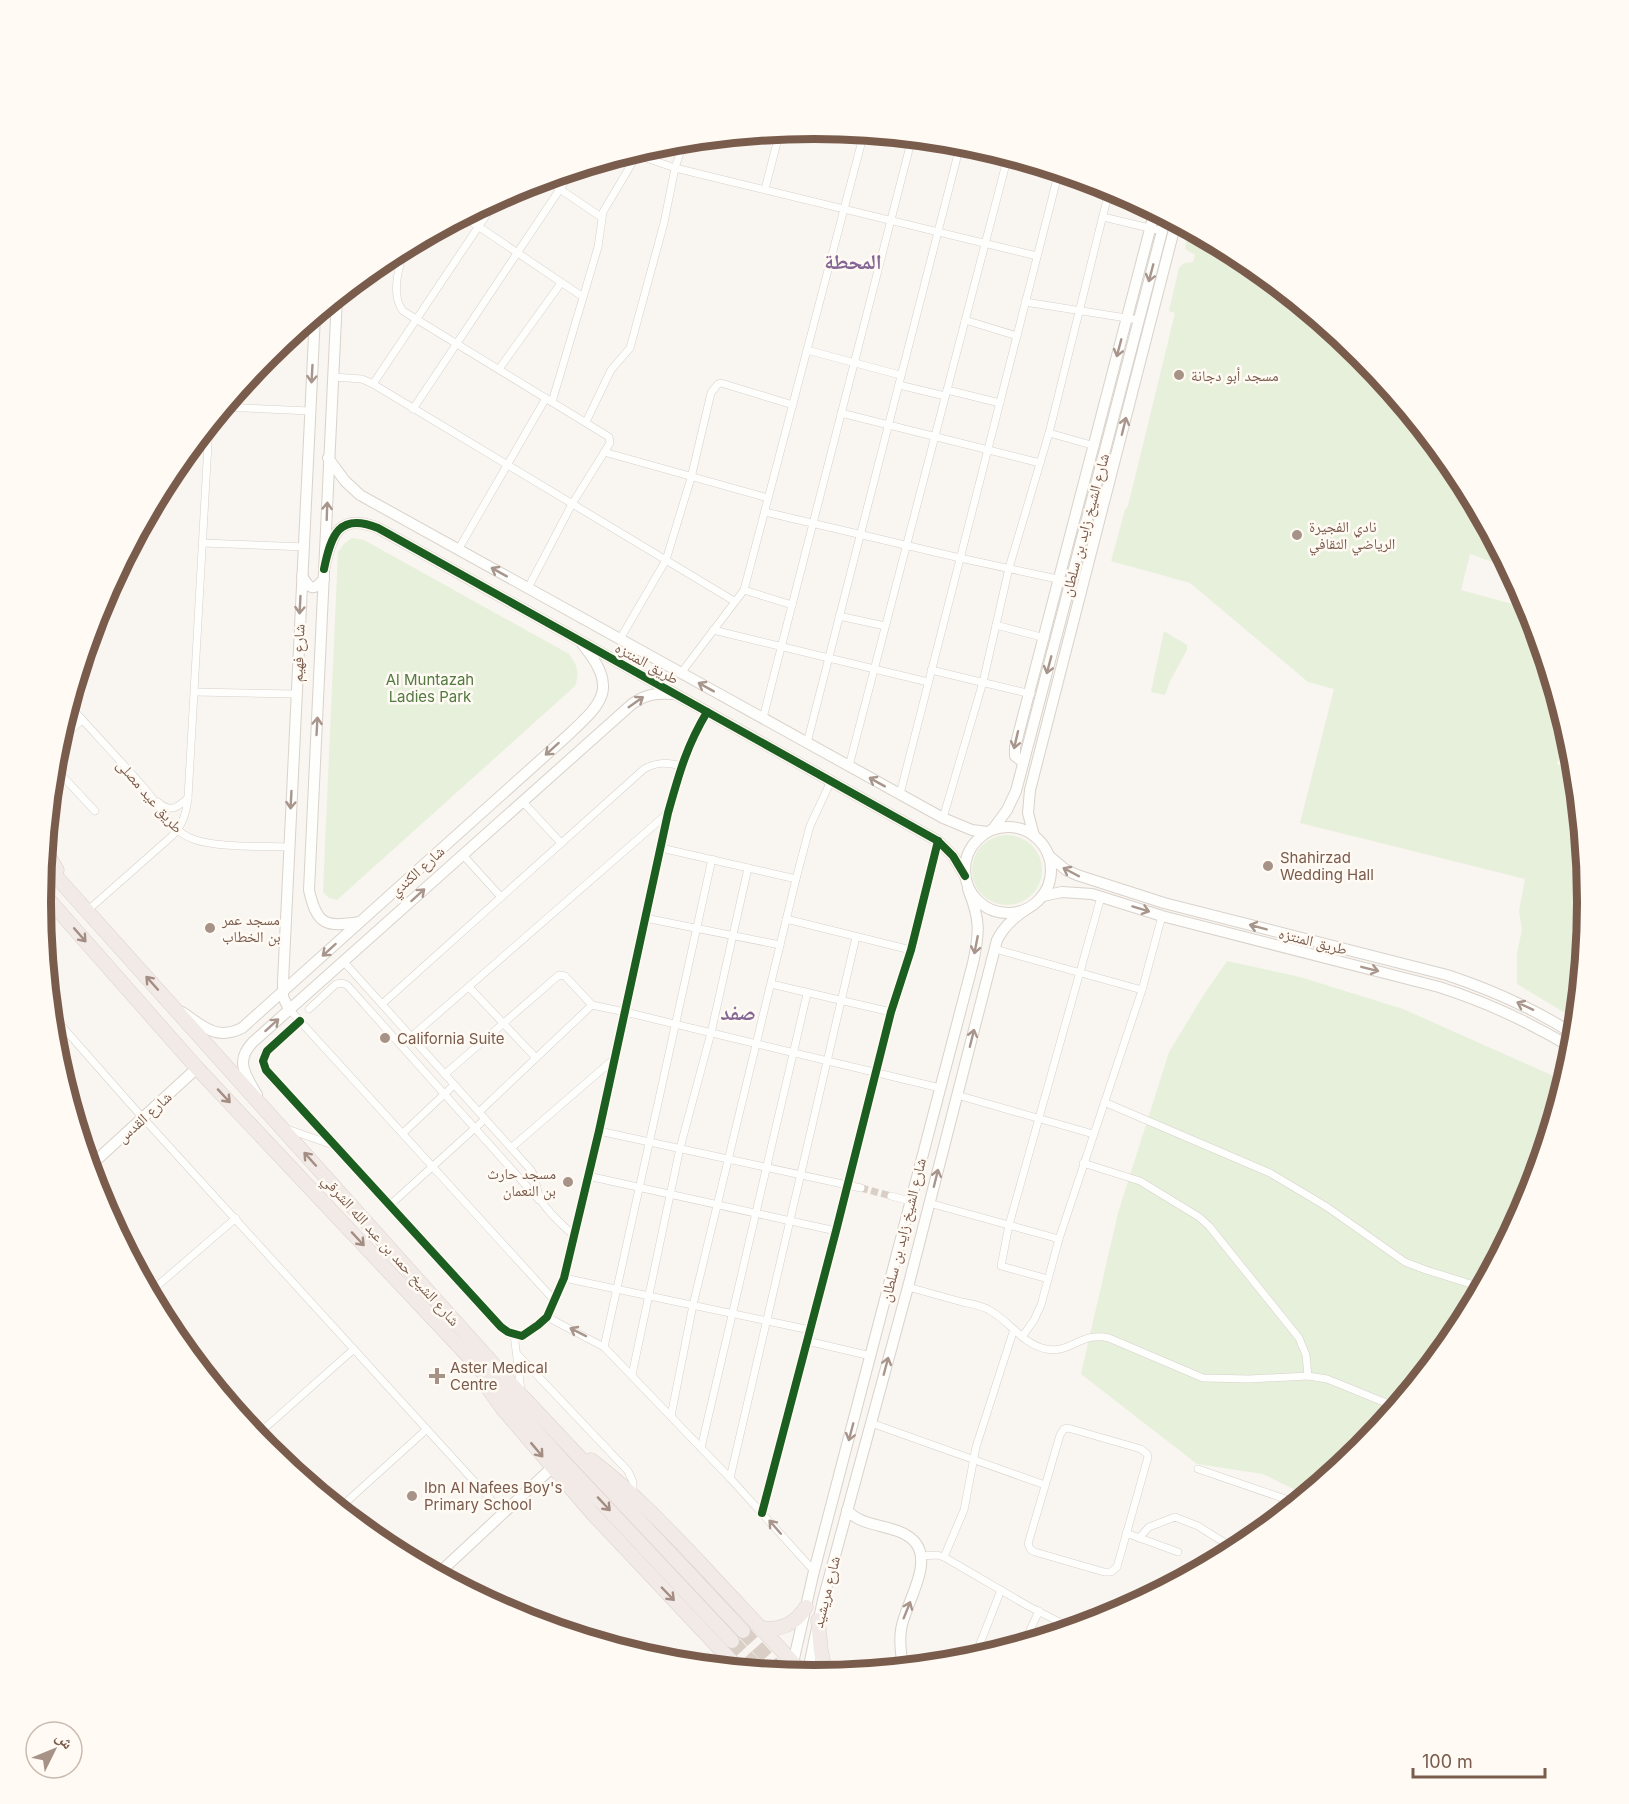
<svg xmlns="http://www.w3.org/2000/svg" width="1629" height="1804" viewBox="0 0 1629 1804" font-family="Inter,'Noto Naskh Arabic',sans-serif">
<style>
.green{fill:#e7f0db}
.lines{fill:none;stroke-linecap:round;stroke-linejoin:round}
.street-tunnel{stroke:#d9cfc7;stroke-width:7;stroke-dasharray:7 3.5;stroke-linecap:butt}
.highway-tunnel{stroke:#d9cfc7;stroke-width:14;stroke-dasharray:14 7;stroke-linecap:butt}
.street-casing{stroke:#d7d1cb;stroke-width:8}
.secondary-casing{stroke:#d9d2cb;stroke-width:12}
.highway-casing{stroke:#dad1cc;stroke-width:15}
.street{stroke:#fefefd;stroke-width:7}
.secondary{stroke:#fefefd;stroke-width:10}
.highway{stroke:#f2eae7;stroke-width:14}
.cycleway-casing{stroke:#fffaf3;stroke-width:11}
.cycleway{stroke:#1b5e20;stroke-width:8}
.oneway{stroke:#a8958b}
.oneway2{stroke:#a48e83}
.poi-dot{fill:#a69286;stroke:#fffaf3;stroke-width:2}
.labels{text-anchor:middle;dominant-baseline:central;stroke-width:5;stroke-linejoin:round;paint-order:stroke}
.poi-label{font-size:15px;fill:#7a5c4d;stroke:#fffaf3;text-anchor:start}
.street-label{font-size:15px;fill:#7a5c4d;stroke:#fffaf3}
.park-label{font-size:15px;fill:#537a41;stroke:#fffaf3}
.district-label{font-size:21px;font-weight:bold;fill:#846695;stroke:#fffaf3}
.rim{fill:none;stroke:#7a5c4d;stroke-width:8}
</style>
<rect width="100%" height="100%" fill="#f9f5f0"/>
<g class="green">
<polygon points="1189,229 1245,259 1362,355 1458,472 1509,568 1470,554 1461,590 1531,609 1568,731 1557,764 1576,774 1588,902 1577,1020 1517,984 1517,953 1522,930 1519,911 1525,879 1300,823 1334,689 1308,682 1190,583 1111,561 1125,510 1128,506 1175,313 1169,311 1179,268 1184,263 1193,262 1195,255 1185,249"/>
<path d="M352 538 364 540 569 654C577 665 580 673 575 686L337 900 329 898 323 892 338 552 344 544Z"/>
<polygon points="1164,631 1187,645 1187,650 1170,681 1165,695 1151,692"/>
<circle cx="1007" cy="870" r="35"/>
<polygon points="1227,961 1300,977 1403,1009 1558,1078 1564,1083 1529,1199 1458,1332 1362,1450 1306,1495 1263,1474 1197,1464 1081,1374 1118,1213 1169,1052 1203,996"/>
</g>
<g class="lines">
<polyline class="street-tunnel" points="861,1188 891,1196"/>
<g class="highway-tunnel">
<polyline points="743,1631 781,1673"/>
<polyline points="732,1641 760,1671"/>
</g>
<g class="street-casing">
<g id="street">
<polyline points="636,151 649,159 675,168 1037,256"/>
<polyline points="545,179 601,217"/>
<polyline points="765,189 780,131"/>
<polyline points="463,216 583,297"/>
<polyline points="1103,217 1162,231"/>
<path d="M405 248C399 265 390 295 403 311L609 437 610 443 572 504 528 588"/>
<polyline points="1025,302 1139,320"/>
<polyline points="965,320 1017,336"/>
<polyline points="807,350 900,375"/>
<polyline points="499,369 561,283"/>
<polyline points="333,377 362,379 373,384 734,601"/>
<polyline points="373,384 497,199"/>
<polyline points="899,385 945,396"/>
<polyline points="947,390 1000,403"/>
<polyline points="552,402 598,247 603,212 638,153"/>
<polyline points="224,407 310,411"/>
<polyline points="413,409 572,171"/>
<polyline points="841,413 1040,463"/>
<polyline points="586,422 611,370 630,348 664,223 675,168 684,141"/>
<polyline points="1049,433 1095,446"/>
<polyline points="604,452 768,498"/>
<polyline points="765,512 960,558 1071,582"/>
<polyline points="202,543 305,547"/>
<polyline points="458,550 546,398"/>
<polyline points="744,590 792,605"/>
<polyline points="839,616 885,626"/>
<polyline points="996,625 1045,638"/>
<polyline points="713,630 928,682"/>
<polyline points="620,639 666,560 691,478 711,393 718,384 721,383 793,405"/>
<polyline points="931,670 1031,694"/>
<polyline points="681,673 744,590 864,133"/>
<polyline points="195,692 296,694"/>
<path d="M69 705C95 734 121 761 146 790 161 807 170 831 193 839 216 848 263 846 289 847"/>
<polyline points="763,718 912,138"/>
<polyline points="58,741 82,720"/>
<polyline points="807,743 961,142"/>
<polyline points="849,766 1008,156"/>
<polyline points="54,767 95,811"/>
<polyline points="900,794 1059,171"/>
<path d="M158 802C170 813 177 808 188 798"/>
<polyline points="523,802 561,843"/>
<polyline points="943,818 983,682 1009,568 1049,433 1110,187"/>
<polyline points="661,848 796,879"/>
<polyline points="463,855 501,897"/>
<path d="M87 911 172 836C183 825 186 813 188 798L209 426"/>
<polyline points="645,918 780,945"/>
<polyline points="786,919 911,950"/>
<polyline points="995,949 1142,990"/>
<path d="M344 962 530 1169C538 1178 535 1190 541 1200 548 1213 563 1225 574 1236"/>
<polyline points="771,984 891,1012"/>
<polyline points="469,987 536,1058"/>
<path d="M382 1004 644 769C657 762 667 762 681 766"/>
<polyline points="289,1009 554,1300"/>
<polyline points="309,1009 336,984 342,983 347,985 539,1200"/>
<polyline points="52,1015 134,1108 504,1514"/>
<path d="M300 1021 267 1051 263 1061 266 1070 501 1327 508 1332 522 1336 538 1325 547 1317 564 1278 599 1131 668 813C679 774 686 747 707 712"/>
<polyline points="411,1037 668,813"/>
<polyline points="445,1074 559,975 565,976 592,1005 625,1012 940,1088"/>
<polyline points="957,1095 1093,1134"/>
<polyline points="1104,1102 1270,1173 1327,1207 1405,1262 1426,1270 1477,1286"/>
<polyline points="479,1112 592,1005"/>
<polyline points="287,1129 333,1145"/>
<polyline points="599,1131 861,1188"/>
<polyline points="403,1133 454,1085"/>
<polyline points="511,1148 615,1058"/>
<polyline points="1083,1163 1140,1181 1199,1217 1209,1226 1299,1338 1306,1355 1308,1376 1327,1379 1342,1385 1396,1407"/>
<polyline points="588,1176 836,1231"/>
<polyline points="891,1196 910,1201"/>
<polyline points="929,1203 1059,1239"/>
<polyline points="390,1205 485,1119"/>
<polyline points="564,1278 810,1330"/>
<polyline points="1048,1279 1001,1266 1009,1225 1101,897"/>
<path d="M908 1287C926 1292 944 1297 962 1302 971 1304 981 1305 989 1310 1009 1320 1022 1344 1046 1349 1071 1354 1081 1331 1109 1338L1203 1378 1249 1379 1308 1376"/>
<polyline points="150,1292 236,1218"/>
<polyline points="547,1317 604,1347 730,1478 814,1571"/>
<polyline points="514,1334 521,1391"/>
<polyline points="1022,1337 1034,1320 1041,1305 1059,1239 1142,990 1162,916"/>
<polyline points="807,1341 871,1356"/>
<polyline points="604,1347 712,859"/>
<polyline points="184,1348 261,1432"/>
<polyline points="517,1354 628,1471 633,1482 633,1494"/>
<polyline points="632,1375 680,1148 711,1033 748,868"/>
<polyline points="1414,1386 1507,1240"/>
<polyline points="671,1416 693,1305 796,879 810,826 831,781"/>
<polyline points="871,1423 1045,1485"/>
<polygon points="1068,1428 1141,1449 1147,1454 1148,1457 1117,1567 1111,1572 1104,1572 1035,1552 1031,1550 1028,1544 1060,1435 1064,1429"/>
<polyline points="256,1436 354,1349"/>
<polyline points="701,1448 807,994"/>
<polyline points="1198,1469 1297,1503"/>
<polyline points="730,1478 856,937"/>
<polyline points="340,1509 344,1504 427,1429"/>
<polyline points="762,1513 836,1231 891,1012 911,950 938,841"/>
<polyline points="1126,1533 1178,1552"/>
<polyline points="1139,1538 1149,1527 1175,1517 1198,1526 1233,1548"/>
<polyline points="921,1556 937,1555 944,1557 1028,1606 1073,1629"/>
<polyline points="944,1557 964,1510 976,1447 1014,1329"/>
<polyline points="1024,1643 1039,1611"/>
<polyline points="974,1659 1001,1590"/>
</g>
</g>
<g class="secondary-casing">
<g id="secondary">
<path d="M337 297 309 890C317 926 326 927 360 922"/>
<polyline points="328,458 345,481 360,495 943,818 972,830 987,832"/>
<path d="M324 569C331 535 339 512 378 528L938 841 953 856 965 876"/>
<path d="M302 576C310 589 313 592 324 579"/>
<polyline points="1023,762 1015,756 1015,747 1155,210"/>
<circle cx="1008" cy="870" r="43"/>
<polyline points="993,829 1007,810 1016,791 1166,216"/>
<polyline points="1034,836 1028,813 1030,790 1176,222"/>
<path d="M1048 855 1066 870 1077 875 1164 903 1447 975C1492 990 1535 1009 1575 1035"/>
<path d="M1043 896 1062 892 1092 894 1162 916 1439 987C1487 1002 1531 1023 1574 1049"/>
<polyline points="289,1009 283,997 283,982 315,315"/>
<path d="M182 1012C203 1026 216 1041 242 1028L566 737C601 704 620 690 583 645"/>
<path d="M257 1095C246 1075 234 1062 253 1042L632 704C646 694 656 693 673 694"/>
<polyline points="90,1166 197,1068"/>
<path d="M847 1510C863 1529 896 1523 914 1541 935 1563 904 1605 901 1630 899 1642 901 1655 903 1667"/>
<polyline points="438,1574 557,1463"/>
<path d="M788 1673 793 1663 814 1571 973 963C980 931 980 919 968 889"/>
<path d="M807 1675 823 1600 908 1287 997 940C1004 926 1014 917 1027 909"/>
</g>
</g>
<g class="highway-casing">
<g id="highway">
<polyline points="46,851 57,870"/>
<polyline points="44,863 522,1396 743,1631"/>
<polyline points="42,892 197,1068 470,1358 561,1459 732,1641"/>
<polyline points="487,1387 502,1408 593,1514 739,1669"/>
<path d="M591 1460C632 1491 666 1527 701 1564 735 1601 770 1637 804 1675"/>
<polyline points="818,1620 821,1651 826,1675"/>
<path d="M762 1628C781 1631 796 1623 806 1607"/>
</g>
</g>
<use href="#street" class="street"/>
<use href="#secondary" class="secondary"/>
<use href="#highway" class="highway"/>
<g class="cycleway-casing">
<g id="cycleway">
<path d="M324 569C331 535 339 512 378 528L938 841 953 856 965 876"/>
<path d="M300 1021 267 1051 263 1061 266 1070 501 1327 508 1332 522 1336 538 1325 547 1317 564 1278 599 1131 668 813C679 774 686 747 707 712"/>
<polyline points="762,1513 836,1231 891,1012 911,950 938,841"/>
</g>
</g>
<use href="#cycleway" class="cycleway"/>
</g>
<defs><path id="oneway-shaft" d="M-6 0H5M1.5-3L5.5 0L1.5 3" fill="none" stroke-width="1.6" stroke-linecap="round" stroke-linejoin="round" transform="scale(1.5)"/></defs>
<g class="oneway">
<use href="#oneway-shaft" transform="translate(1151 273) rotate(105)"/>
<use href="#oneway-shaft" transform="translate(1119 348) rotate(105)"/>
<use href="#oneway-shaft" transform="translate(312 374) rotate(93)"/>
<use href="#oneway-shaft" transform="translate(1124 426) rotate(-76)"/>
<use href="#oneway-shaft" transform="translate(327 511) rotate(-88)"/>
<use href="#oneway-shaft" transform="translate(499 572) rotate(-151)"/>
<use href="#oneway-shaft" transform="translate(300 605) rotate(93)"/>
<use href="#oneway-shaft" transform="translate(1049 665) rotate(105)"/>
<use href="#oneway-shaft" transform="translate(706 687) rotate(-151)"/>
<use href="#oneway-shaft" transform="translate(636 702) rotate(-35)"/>
<use href="#oneway-shaft" transform="translate(317 726) rotate(-87)"/>
<use href="#oneway-shaft" transform="translate(1016 740) rotate(103)"/>
<use href="#oneway-shaft" transform="translate(552 749) rotate(138)"/>
<use href="#oneway-shaft" transform="translate(877 782) rotate(-151)"/>
<use href="#oneway-shaft" transform="translate(291 800) rotate(93)"/>
<use href="#oneway-shaft" transform="translate(1071 872) rotate(-152)"/>
<use href="#oneway-shaft" transform="translate(418 895) rotate(-42)"/>
<use href="#oneway-shaft" transform="translate(1141 909) rotate(17)"/>
<use href="#oneway-shaft" transform="translate(1258 927) rotate(-165)"/>
<use href="#oneway-shaft" transform="translate(976 945) rotate(101)"/>
<use href="#oneway-shaft" transform="translate(329 950) rotate(138)"/>
<use href="#oneway-shaft" transform="translate(1370 969) rotate(14)"/>
<use href="#oneway-shaft" transform="translate(1525 1006) rotate(-155)"/>
<use href="#oneway-shaft" transform="translate(272 1025) rotate(-42)"/>
<use href="#oneway-shaft" transform="translate(972 1038) rotate(-76)"/>
<use href="#oneway-shaft" transform="translate(936 1178) rotate(-76)"/>
<use href="#oneway-shaft" transform="translate(578 1332) rotate(-153)"/>
<use href="#oneway-shaft" transform="translate(886 1366) rotate(-75)"/>
<use href="#oneway-shaft" transform="translate(851 1432) rotate(105)"/>
<use href="#oneway-shaft" transform="translate(775 1527) rotate(-131)"/>
<use href="#oneway-shaft" transform="translate(907 1610) rotate(-68)"/>
</g>
<g class="oneway2">
<use href="#oneway-shaft" transform="translate(80 935) rotate(49)"/>
<use href="#oneway-shaft" transform="translate(152 983) rotate(-132)"/>
<use href="#oneway-shaft" transform="translate(224 1096) rotate(47)"/>
<use href="#oneway-shaft" transform="translate(310 1159) rotate(-132)"/>
<use href="#oneway-shaft" transform="translate(358 1239) rotate(47)"/>
<use href="#oneway-shaft" transform="translate(537 1450) rotate(50)"/>
<use href="#oneway-shaft" transform="translate(604 1504) rotate(47)"/>
<use href="#oneway-shaft" transform="translate(668 1594) rotate(46)"/>
</g>
<g class="poi-dot">
<circle cx="1179" cy="375" r="6"/>
<circle cx="1297" cy="535" r="6"/>
<circle cx="1268" cy="866" r="6"/>
<circle cx="210" cy="928" r="6"/>
<circle cx="385" cy="1038" r="6"/>
<circle cx="568" cy="1182" r="6"/>
<path d="M434 1367h6v6h6v6h-6v6h-6v-6h-6v-6h6z"/>
<circle cx="412" cy="1496" r="6"/>
</g>
<g class="labels">
<g class="poi-label">
<text x="1191" y="375">مسجد أبو دجانة</text>
<text x="1309" y="526">نادي الفجيرة<tspan x="1309" dy="17">الرياضي الثقافي</tspan></text>
<text x="1280" y="857">Shahirzad<tspan x="1280" dy="17">Wedding Hall</tspan></text>
<text x="222" y="919">مسجد عمر<tspan x="222" dy="17">بن الخطاب</tspan></text>
<text x="397" y="1038">California Suite</text>
<text x="556" y="1173" text-anchor="end">مسجد حارث<tspan x="556" dy="17">بن النعمان</tspan></text>
<text x="450" y="1367">Aster Medical<tspan x="450" dy="17">Centre</tspan></text>
<text x="424" y="1487">Ibn Al Nafees Boy's<tspan x="424" dy="17">Primary School</tspan></text>
</g>
<g class="street-label">
<text transform="translate(1085 525) rotate(-75)">شارع الشيخ زايد بن سلطان</text>
<text transform="translate(298 653) rotate(-88)">شارع فهيم</text>
<text transform="translate(647 663) rotate(29)">طريق المنتزه</text>
<text transform="translate(150 796) rotate(49)">طريق عيد مصلى</text>
<text transform="translate(417 871) rotate(-42)">شارع الكندي</text>
<text transform="translate(1313 941) rotate(14)">طريق المنتزه</text>
<text transform="translate(144 1117) rotate(-42)">شارع القدس</text>
<text transform="translate(903 1230) rotate(-76)">شارع الشيخ زايد بن سلطان</text>
<text transform="translate(391 1250) rotate(48)">شارع الشيخ حمد بن عبد الله الشرقي</text>
<text transform="translate(826 1592) rotate(-76)">شارع مريشيد</text>
</g>
<g class="park-label">
<text x="430" y="679">Al Muntazah<tspan x="430" dy="17">Ladies Park</tspan></text>
</g>
<g class="district-label">
<text x="853" y="261">المحطة</text>
<text x="738" y="1012">صفد</text>
</g>
</g>
<path d="M0 0H1629V1804H0ZM51 902a763 763 0 1 1 1526 0a763 763 0 1 1-1526 0Z" fill="#fffaf3" fill-rule="evenodd"/>
<path class="rim" d="M51 902a763 763 0 1 1 1526 0a763 763 0 1 1-1526 0Z"/>
<g transform="translate(54 1750) rotate(47)"><circle r="28" fill="#fffaf3" stroke="#cabbb1" stroke-width="1.5"/>
<path d="M0-4.5L10 22L0 15L-10 22Z" fill="#a69286"/>
<text y="-9" font-size="16" font-weight="bold" text-anchor="middle" fill="#7a5c4d">ش</text>
</g>
<path d="M1413 1768v9h132v-9" fill="none" stroke="#7a5c4d" stroke-width="3"/>
<text x="1422" y="1768" font-size="18" fill="#7a5c4d" stroke="#fffaf3" stroke-width="4.5" paint-order="stroke">100 m</text>
</svg>
